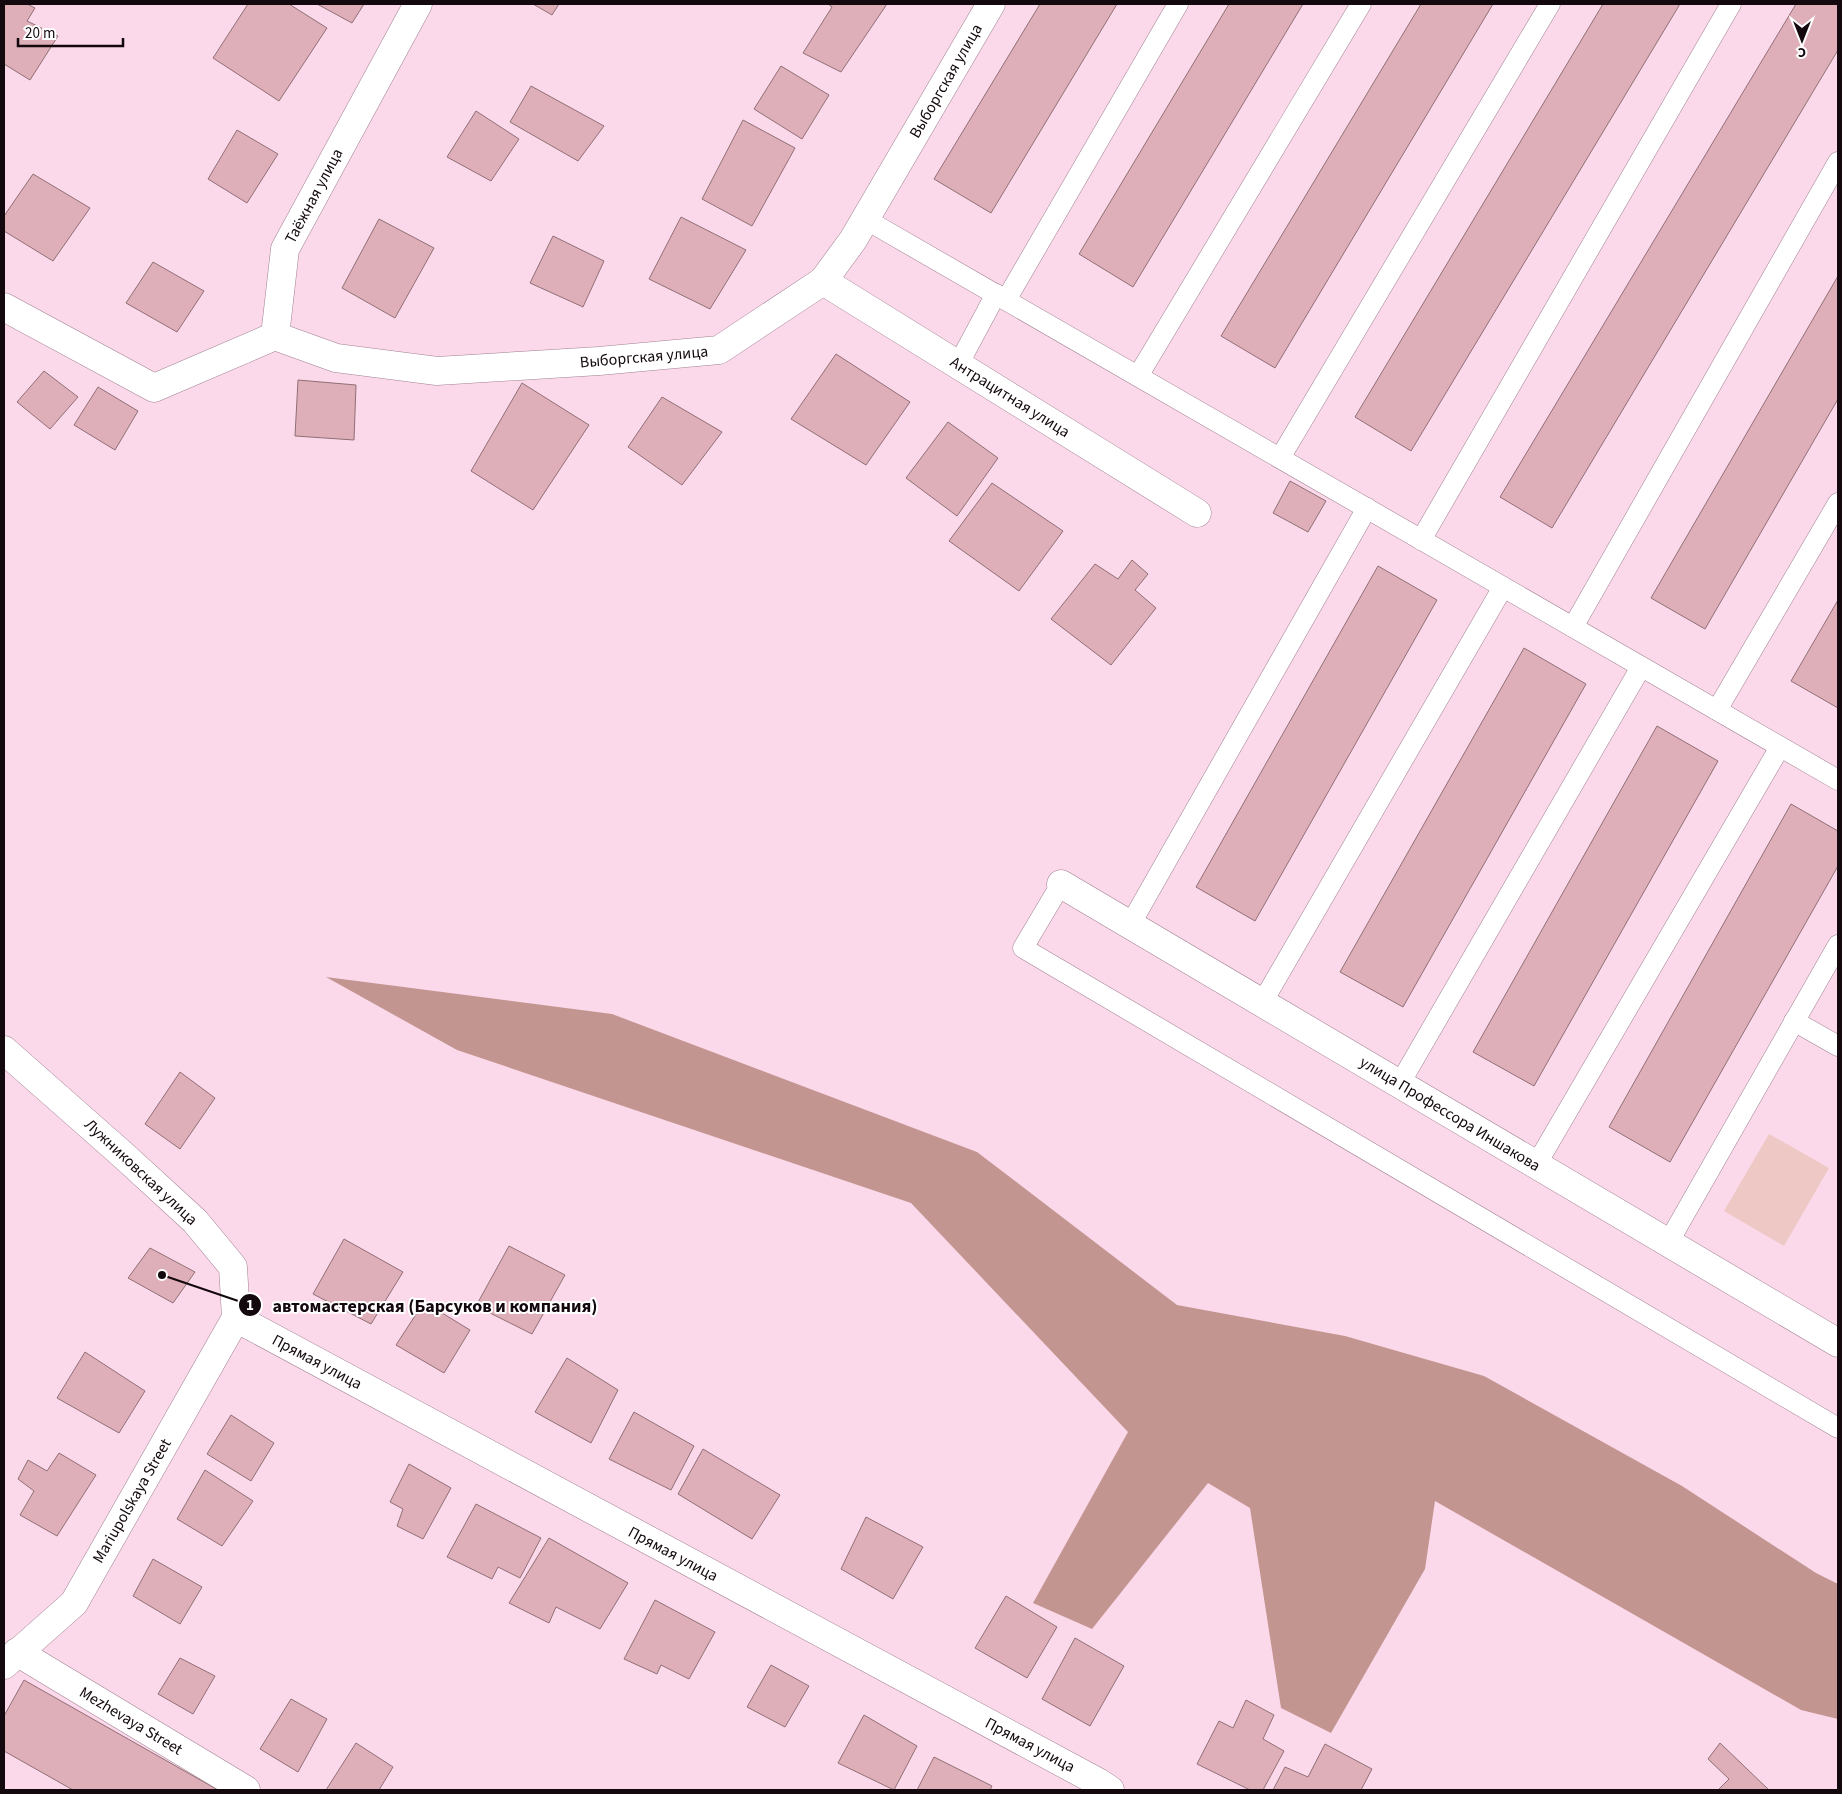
<svg xmlns="http://www.w3.org/2000/svg" width="1842" height="1794" viewBox="0 0 1842 1794" font-family="'Source Sans 3',sans-serif">
<style>
.green{fill:#eec8c5}
.forest{fill:#c39590}
.building{fill:#deafb8;stroke:#916f76}
.lines{fill:none;stroke-linecap:round;stroke-linejoin:round}
.lane-casing{stroke:#a08191;stroke-width:21}
.street-casing{stroke:#a08191;stroke-width:29}
.lane{stroke:#fff;stroke-width:20}
.street{stroke:#fff;stroke-width:28}
.labels{text-anchor:middle;dominant-baseline:central;stroke-width:4;stroke-linejoin:round;paint-order:stroke}
.street-label{font-size:16px;fill:#13080e;stroke:#fff}
.leader{fill:none;stroke:#13080e;stroke-width:2}
.callout-dot{fill:#13080e;stroke:#fff;stroke-width:2}
.mark-label{font-size:15px;text-anchor:middle;font-weight:bold;fill:#fff}
.callout-label{font-size:18px;text-anchor:middle;font-weight:bold;fill:#13080e;stroke:#fff;stroke-width:4;stroke-linejoin:round;paint-order:stroke}
</style>
<rect width="100%" height="100%" fill="#fbd9ea"/>
<polygon class="green" points="1769,1134 1829,1168 1784,1246 1724,1211"/>
<polygon class="forest" points="326,977 612,1014 977,1152 1177,1305 1345,1336 1484,1376 1682,1486 1816,1573 1838,1584 1838,1719 1801,1710 1435,1501 1425,1569 1331,1733 1281,1708 1250,1508 1208,1483 1092,1629 1033,1603 1128,1432 911,1203 457,1050"/>
<g class="building">
<polygon points="4,4 27,4 35,8 27,21 58,36 30,80 4,64"/>
<polygon points="248,4 289,4 327,28 279,101 213,58"/>
<polygon points="317,4 364,4 352,23"/>
<polygon points="533,4 559,4 552,15"/>
<polygon points="828,4 887,4 841,72 803,53 832,7"/>
<polygon points="1040,4 1117,4 991,213 934,179"/>
<polygon points="1229,4 1303,4 1133,287 1079,254"/>
<polygon points="1421,4 1493,4 1275,368 1221,336"/>
<polygon points="1603,4 1680,4 1411,451 1355,417"/>
<polygon points="1796,4 1838,4 1838,50 1552,528 1500,497"/>
<polygon points="781,66 829,95 802,139 754,109"/>
<polygon points="531,86 604,126 578,161 510,122"/>
<polygon points="476,111 519,139 491,181 447,157"/>
<polygon points="743,120 795,148 752,226 702,199"/>
<polygon points="237,130 278,154 247,203 208,179"/>
<polygon points="33,174 90,208 53,261 4,231 4,216"/>
<polygon points="681,217 746,250 710,309 649,279"/>
<polygon points="379,219 434,248 395,318 342,288"/>
<polygon points="553,236 604,261 583,307 530,283"/>
<polygon points="153,262 204,291 177,332 126,303"/>
<polygon points="1838,276 1838,399 1705,629 1651,598"/>
<polygon points="836,354 910,402 866,465 791,419"/>
<polygon points="44,371 78,397 50,429 17,402"/>
<polygon points="298,380 356,385 354,440 295,436"/>
<polygon points="522,383 589,425 533,510 471,471"/>
<polygon points="98,387 138,411 115,450 74,425"/>
<polygon points="662,397 722,432 682,485 628,447"/>
<polygon points="948,422 998,458 957,516 906,478"/>
<polygon points="1290,481 1326,501 1308,532 1273,513"/>
<polygon points="992,483 1063,531 1019,591 949,541"/>
<polygon points="1132,560 1148,574 1135,590 1156,608 1111,665 1051,619 1095,564 1118,579"/>
<polygon points="1378,566 1437,600 1255,921 1196,887"/>
<polygon points="1838,600 1838,708 1791,681"/>
<polygon points="1524,648 1586,684 1403,1007 1340,972"/>
<polygon points="1657,726 1718,761 1534,1086 1473,1052"/>
<polygon points="1791,804 1838,831 1838,866 1670,1162 1609,1127"/>
<polygon points="180,1072 215,1098 180,1149 145,1124"/>
<polygon points="344,1239 403,1272 371,1324 313,1294"/>
<polygon points="509,1246 565,1275 532,1334 476,1306"/>
<polygon points="150,1248 195,1272 173,1303 128,1278"/>
<polygon points="424,1302 470,1330 444,1373 396,1345"/>
<polygon points="85,1352 145,1391 119,1433 57,1398"/>
<polygon points="567,1358 618,1390 591,1443 535,1412"/>
<polygon points="634,1412 694,1446 671,1490 609,1459"/>
<polygon points="231,1415 274,1443 251,1481 207,1454"/>
<polygon points="703,1449 780,1495 752,1539 678,1494"/>
<polygon points="59,1453 96,1475 57,1536 20,1515 34,1491 18,1479 28,1460 47,1471"/>
<polygon points="409,1464 451,1488 423,1539 397,1526 403,1509 390,1502"/>
<polygon points="205,1470 253,1501 222,1546 177,1519"/>
<polygon points="476,1504 541,1538 520,1578 498,1567 492,1579 447,1557"/>
<polygon points="866,1517 923,1547 893,1599 841,1569"/>
<polygon points="549,1538 628,1583 600,1629 556,1607 549,1623 509,1603"/>
<polygon points="153,1559 202,1587 180,1624 133,1596"/>
<polygon points="1006,1596 1057,1627 1027,1678 975,1648"/>
<polygon points="655,1600 715,1632 689,1679 661,1665 657,1674 624,1659"/>
<polygon points="1075,1638 1124,1666 1090,1726 1042,1699"/>
<polygon points="180,1658 215,1676 193,1714 158,1694"/>
<polygon points="771,1665 809,1686 785,1727 747,1707"/>
<polygon points="24,1680 218,1790 73,1790 4,1751 4,1716"/>
<polygon points="291,1699 327,1719 298,1772 260,1749"/>
<polygon points="1246,1700 1274,1715 1263,1739 1284,1751 1263,1790 1250,1790 1197,1764 1219,1721 1233,1728"/>
<polygon points="864,1715 917,1746 894,1790 838,1763"/>
<polygon points="356,1743 393,1767 379,1790 326,1790"/>
<polygon points="1720,1743 1769,1790 1718,1790 1729,1779 1708,1759"/>
<polygon points="1325,1744 1372,1769 1361,1790 1273,1790 1285,1767 1308,1777"/>
<polygon points="934,1757 992,1786 990,1790 917,1790"/>
</g>
<g class="lines">
<g class="lane-casing">
<g id="lane">
<polyline points="865,219 1838,780"/>
<polyline points="1006,300 1178,4"/>
<polyline points="958,365 996,294"/>
<polyline points="1138,376 1361,4"/>
<polyline points="1280,458 1550,4"/>
<polyline points="1421,540 1731,4"/>
<polyline points="1573,627 1838,162"/>
<polyline points="1717,710 1838,503"/>
<polyline points="1061,884 1023,948 1838,1428"/>
<polyline points="1130,925 1367,508"/>
<polyline points="1262,1003 1503,587"/>
<polyline points="1794,1021 1838,1046"/>
<polyline points="1399,1085 1641,667"/>
<polyline points="1536,1165 1780,747"/>
<polyline points="1668,1243 1838,945"/>
</g>
</g>
<g class="street-casing">
<g id="street">
<polyline points="823,281 1197,513"/>
<polyline points="4,307 154,388 275,336 285,249 418,4"/>
<polyline points="275,336 336,358 437,371 599,361 719,350 823,281 853,240 991,4"/>
<polyline points="1061,884 1838,1343"/>
<polyline points="4,1050 123,1155 195,1221 233,1267 236,1318"/>
<polyline points="236,1318 1098,1782 1110,1790"/>
<polyline points="17,1652 246,1790"/>
<polyline points="4,1665 74,1603 236,1318"/>
</g>
</g>
<use href="#lane" class="lane"/>
<use href="#street" class="street"/>
</g>
<g class="labels">
<g class="street-label">
<text transform="translate(946 81) rotate(-60)">Выборгская улица</text>
<text transform="translate(314 196) rotate(-62)">Таёжная улица</text>
<text transform="translate(644 357) rotate(-5)">Выборгская улица</text>
<text transform="translate(1010 397) rotate(32)">Антрацитная улица</text>
<text transform="translate(1450 1114) rotate(31)">улица Профессора Иншакова</text>
<text transform="translate(141 1172) rotate(43)">Лужниковская улица</text>
<text transform="translate(317 1362) rotate(28)">Прямая улица</text>
<text transform="translate(132 1501) rotate(-60)">Mariupolskaya Street</text>
<text transform="translate(673 1554) rotate(28)">Прямая улица</text>
<text transform="translate(131 1721) rotate(31)">Mezhevaya Street</text>
<text transform="translate(1030 1745) rotate(28)">Прямая улица</text>
</g>
</g>
<path class="leader" d="M162 1275L250 1305"/>
<g class="callout-dot">
<circle cx="162" cy="1275" r="5"/>
<circle cx="250" cy="1305" r="12"/>
</g>
<g class="mark-label">
<text x="250" y="1310">1</text>
</g>
<g class="callout-label">
<text x="435" y="1312">автомастерская (Барсуков и компания)</text>
</g>
<rect width="1842" height="1794" fill="none" stroke="#13080e" stroke-width="10"/>
<g transform="translate(1802 40) rotate(180)" stroke="#ffffff" stroke-width="4" paint-order="stroke">
<path d="M0-4L9 19L0 12L-9 19Z" fill="#13080e"/>
<text y="-8" font-size="14" font-weight="bold" text-anchor="middle" fill="#13080e">С</text>
</g>
<path d="M18 38v8h105v-8" fill="none" stroke="#13080e" stroke-width="2.5"/>
<text x="25" y="38" font-size="15" fill="#13080e" stroke="#ffffff" stroke-width="4" paint-order="stroke">20 m</text>
</svg>
